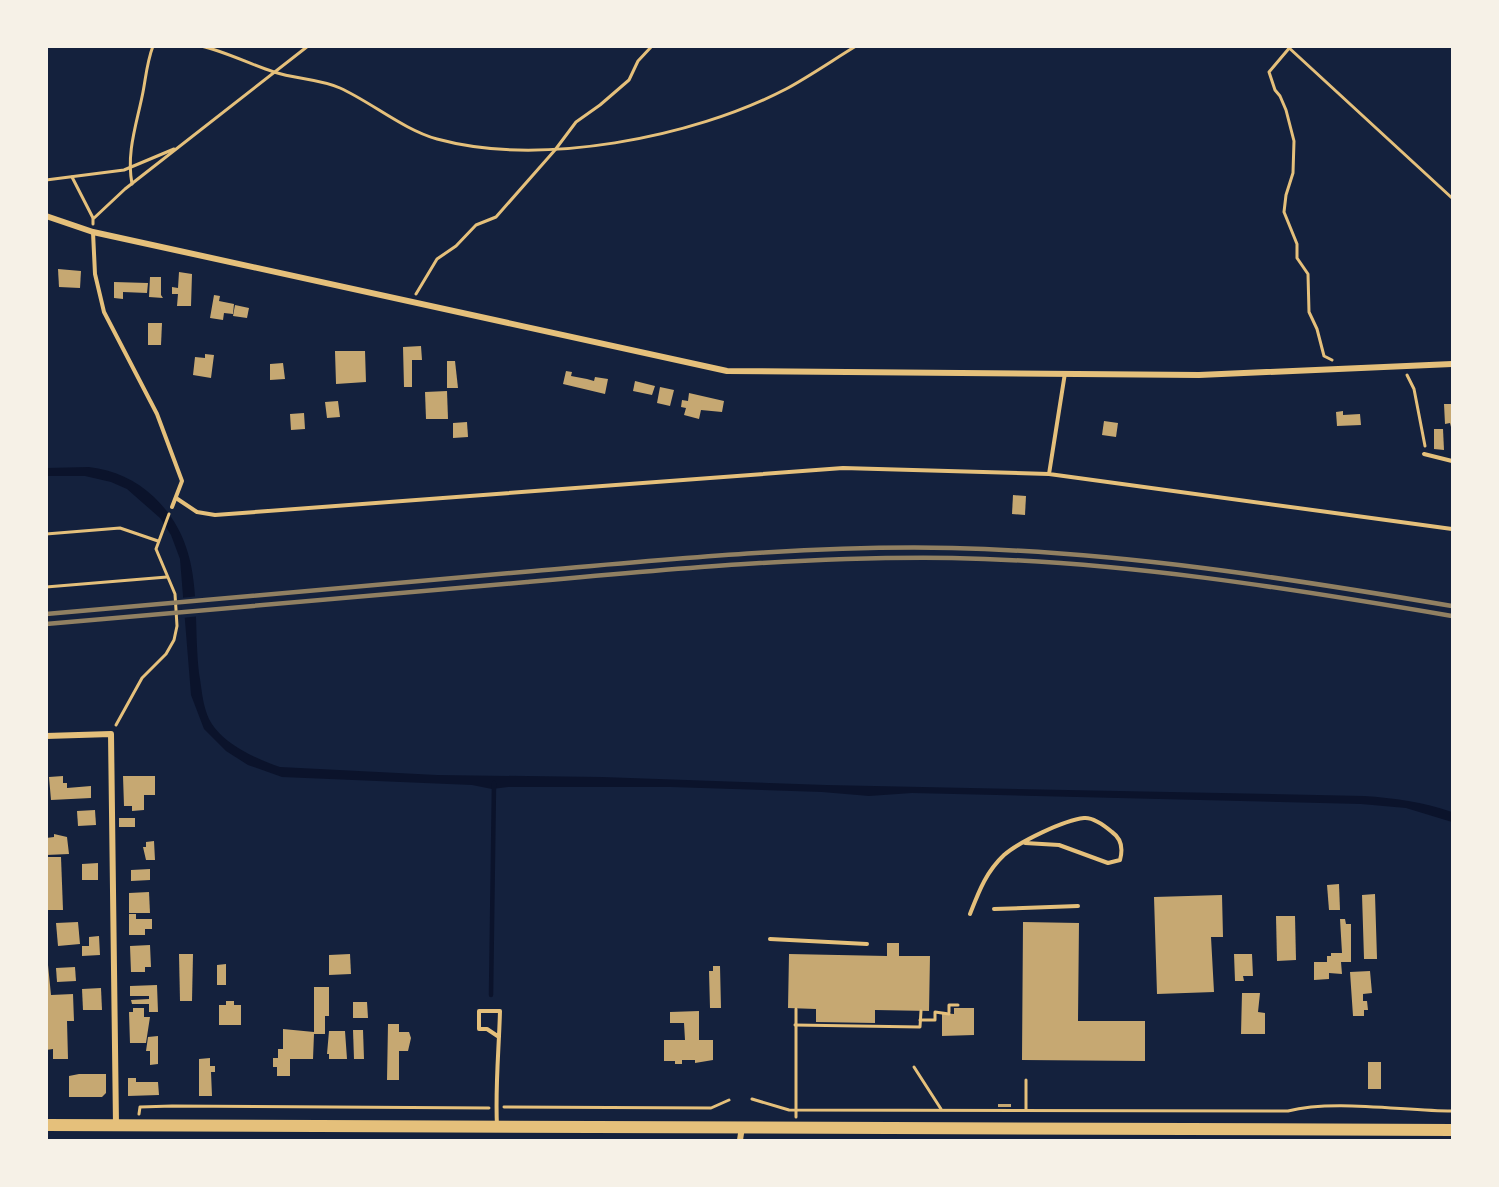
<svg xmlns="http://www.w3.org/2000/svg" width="1499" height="1187" viewBox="0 0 1499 1187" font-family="'Space Grotesk',sans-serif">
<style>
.water{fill:#0b132b}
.pier{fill:#14213d}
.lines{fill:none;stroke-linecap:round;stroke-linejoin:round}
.stream{stroke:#0b132b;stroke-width:4.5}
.building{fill:#c6a872}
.path{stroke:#e5c07b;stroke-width:3}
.service{stroke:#e5c07b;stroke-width:4}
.minor{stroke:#e5c07b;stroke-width:6}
.primary{stroke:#e5c07b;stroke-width:12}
.rail{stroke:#918062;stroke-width:4.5}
</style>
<rect width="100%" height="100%" fill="#14213d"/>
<path class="water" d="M89 467C114 470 136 480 154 497 208 549 191 613 200 679 202 692 203 706 209 719 221 743 256 759 280 767L437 775 602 777 826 785 1364 796C1394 798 1423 802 1452 812V822L1406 808 1361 804 912 793 869 796 822 792 671 787H508L492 789 472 785 282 777 248 765 226 751 204 729 191 695 180 559 171 535 160 518 127 489 111 482 85 476H47L46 468Z"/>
<polygon class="pier" points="198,596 200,616 182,618 181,598"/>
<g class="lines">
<polyline class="stream" points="491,995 494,783"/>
</g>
<g class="building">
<polygon points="58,269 81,271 80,288 59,287"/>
<polygon points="179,272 192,274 191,306 177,306 178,294 172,294 172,287 178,288"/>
<polygon points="150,277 161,277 161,295 163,298 149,297"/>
<polygon points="114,282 148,283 147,293 123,292 123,299 114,298"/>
<polygon points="214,295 220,296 219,301 234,304 233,314 224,313 223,320 210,318"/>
<polygon points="235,305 249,308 247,318 233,316"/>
<polygon points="148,323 162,323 161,345 148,345"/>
<polygon points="421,346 422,360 412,360 412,387 404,387 403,347"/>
<polygon points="335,351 365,351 366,382 336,384"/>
<polygon points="205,354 214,355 211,378 193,375 195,357 205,358"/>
<polygon points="447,361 455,361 458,388 447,388"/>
<polygon points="283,363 285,379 270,380 270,364"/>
<polygon points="566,371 572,372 571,376 587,379 594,381 595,377 608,379 605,394 563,384"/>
<polygon points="635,381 655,386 652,395 633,391"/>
<polygon points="660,387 674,390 670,406 657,403"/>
<polygon points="447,391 448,419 426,419 425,392"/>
<polygon points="689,393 724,401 722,412 701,410 699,419 684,415 686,408 681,407 682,400 688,401"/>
<polygon points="338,401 340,417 327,418 325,402"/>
<polygon points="1444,404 1452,404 1452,431 1450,423 1445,424"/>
<polygon points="1343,411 1343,415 1360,414 1361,425 1337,426 1336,412"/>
<polygon points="304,413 305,429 291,430 290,414"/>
<polygon points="1104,421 1118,423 1116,437 1102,435"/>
<polygon points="467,422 468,437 453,438 453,423"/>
<polygon points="1434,429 1443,429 1444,450 1434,449"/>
<polygon points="1013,495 1026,496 1025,515 1012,514"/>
<polygon points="63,776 63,783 67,783 67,788 91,786 91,798 51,800 49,777"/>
<polygon points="123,776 155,776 155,795 144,795 144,810 132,811 132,806 124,806"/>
<polygon points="95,810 96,825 78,826 77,811"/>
<rect x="119" y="818" width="16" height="9"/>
<polygon points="54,834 67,837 69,854 46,855 46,838 54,837"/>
<polygon points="154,841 155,860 146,860 143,847 146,847 146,842"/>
<polygon points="47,857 61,857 63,910 46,910"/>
<polygon points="98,863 98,880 82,880 82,864"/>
<polygon points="150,869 150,880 131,881 131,870"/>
<polygon points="1339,884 1340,910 1329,910 1327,885"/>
<polygon points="149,892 150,913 129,913 129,893"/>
<polygon points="1375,894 1377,959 1364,959 1362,895"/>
<polygon points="1222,895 1223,937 1211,937 1214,992 1157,994 1154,897"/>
<polygon points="129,914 136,914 136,919 152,919 152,929 145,929 145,935 129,935"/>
<polygon points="1276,916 1295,916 1296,960 1277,961"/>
<polygon points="1340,919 1345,919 1346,924 1351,924 1351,962 1341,962 1342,974 1329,973 1329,979 1314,980 1314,962 1327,962 1327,956 1331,956 1331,953 1342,953"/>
<polygon points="78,922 80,944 58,946 56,923"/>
<polygon points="1023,922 1079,923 1078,1021 1145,1021 1145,1061 1022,1060"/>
<polygon points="99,936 100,955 82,956 82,946 89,946 89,937"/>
<polygon points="887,943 899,943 899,956 930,956 929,1011 875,1010 875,1023 816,1022 816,1009 788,1008 789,954 887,956"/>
<polygon points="46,945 51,995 73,994 74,1021 67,1021 68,1059 53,1059 53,1049 46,1050"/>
<polygon points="150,945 151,967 145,967 145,972 131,972 130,946"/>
<polygon points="179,954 193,954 192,1001 180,1001"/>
<polygon points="350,954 351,974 329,975 329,955"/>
<polygon points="1234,954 1252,954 1253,976 1243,976 1244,981 1235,981"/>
<polygon points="226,964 226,985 217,985 217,965"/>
<polygon points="713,966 720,966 721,1008 710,1008 709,971 713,971"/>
<polygon points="75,967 76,981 57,982 56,968"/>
<polygon points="1370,971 1372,993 1363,994 1363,1001 1367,1001 1368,1010 1364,1010 1364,1016 1353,1016 1350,972"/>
<polygon points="157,985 158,1012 149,1012 149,1004 132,1004 131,1000 149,999 149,996 130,996 130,986"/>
<polygon points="314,987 329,987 329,1016 325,1016 325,1034 314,1034 313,1059 290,1059 290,1076 277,1076 277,1067 273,1067 273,1058 278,1058 278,1049 283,1049 283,1029 314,1032"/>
<polygon points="101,988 102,1010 83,1010 82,989"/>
<polygon points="1242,993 1260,993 1258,1012 1265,1013 1265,1034 1241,1034"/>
<polygon points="226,1001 234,1001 234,1005 241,1005 241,1025 219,1025 219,1005 226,1005"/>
<polygon points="353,1002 367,1002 368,1018 353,1018"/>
<polygon points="133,1008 144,1008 144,1017 150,1017 146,1043 130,1043 129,1012 133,1012"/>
<polygon points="954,1008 974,1008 974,1035 942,1036 942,1013 954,1014"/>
<polygon points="699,1011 699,1040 713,1040 713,1060 695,1063 695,1060 682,1060 682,1064 675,1064 675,1061 664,1061 664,1040 685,1040 684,1023 670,1023 670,1012"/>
<polygon points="388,1024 399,1024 399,1032 409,1032 411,1038 408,1051 399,1051 399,1080 387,1080"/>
<polygon points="353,1030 363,1030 364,1059 354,1059"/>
<polygon points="329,1031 345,1031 347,1059 329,1059 329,1054 327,1054"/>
<polygon points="158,1036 158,1064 150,1065 150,1051 146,1051 148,1037"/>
<polygon points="210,1058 210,1066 215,1066 215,1072 211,1072 212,1096 199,1096 199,1059"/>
<rect x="1368" y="1062" width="13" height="27"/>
<polygon points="79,1074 106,1074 106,1093 102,1097 69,1097 69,1076"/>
<polygon points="128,1078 136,1078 136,1082 158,1082 159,1095 128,1096"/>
<rect x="998" y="1104" width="13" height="3"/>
</g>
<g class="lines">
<g class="path">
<path d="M201 46C227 52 249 64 274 72 295 79 320 79 340 88 371 102 404 130 437 139 540 167 692 138 786 89 810 76 833 60 856 46"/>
<polyline points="1287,46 1452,198"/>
<polyline points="1291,46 1269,72 1275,90 1280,96 1286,110 1294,141 1293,173 1286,195 1284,212 1297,244 1297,258 1308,274 1309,312 1317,329 1324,356 1332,360"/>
<polyline points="72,177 93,218"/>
<polyline points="46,180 124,170 174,149"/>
<path d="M132 184C126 152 137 123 143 92 146 76 147 62 153 46"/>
<polyline points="93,224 93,219 125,189 308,46"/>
<polyline points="416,294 437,259 456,246 476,225 496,217 555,150 576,122 600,105 629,80 638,61 652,46"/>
<polyline points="1407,375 1414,389 1425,446"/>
<polyline points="46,534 120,528 158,541"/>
<polyline points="46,587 167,577"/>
<polyline points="116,725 142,678 166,654 174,640 177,626 175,594 156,549 169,514"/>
<polyline points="949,1012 949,1005 958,1005"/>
<polyline points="920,1020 935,1020 935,1012 949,1014"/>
<polyline points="795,1025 920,1027 921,1011"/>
<polyline points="914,1067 941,1109"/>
<path d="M752 1099 789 1110 1288 1111C1333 1099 1404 1111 1452 1111"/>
<polyline points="504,1107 711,1108 729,1100"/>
<polyline points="1026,1110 1026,1080"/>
<polyline points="139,1114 140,1107 172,1106 489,1108"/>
<polyline points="796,1117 796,1009"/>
</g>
<g class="service">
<polyline points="93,232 95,274 104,312 157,414 182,481 172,507"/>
<polyline points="1065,373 1049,474 1452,529"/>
<polyline points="1424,454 1452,461"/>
<polyline points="176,498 197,512 215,515 843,468 1049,474"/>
<polyline points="994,909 1078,906"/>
<path d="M970 914C979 891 986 872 1004 855 1019 842 1064 820 1084 818 1094 817 1105 826 1112 832 1122 839 1123 849 1120 860L1108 863 1059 845 1025 843"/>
<polyline points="770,939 867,944"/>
<path d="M497 1126C495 1087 499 1049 500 1011H479V1029H487L499 1037"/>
</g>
<g class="minor">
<polyline points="46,216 93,232 727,371 1199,375 1452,364"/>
<polyline points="46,736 111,734 116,1125"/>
<polyline points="740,1140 742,1127"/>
</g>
<polyline class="primary" points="46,1125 1452,1130"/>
<g class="rail">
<path d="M46 614C209 600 372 586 534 571 673 559 813 545 952 548 1121 552 1286 578 1452 606"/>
<path d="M46 624C207 610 367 596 527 582 669 569 810 556 952 558 1121 561 1287 588 1452 616"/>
</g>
</g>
<rect width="1499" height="1187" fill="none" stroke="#f6f1e7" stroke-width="96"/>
</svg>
